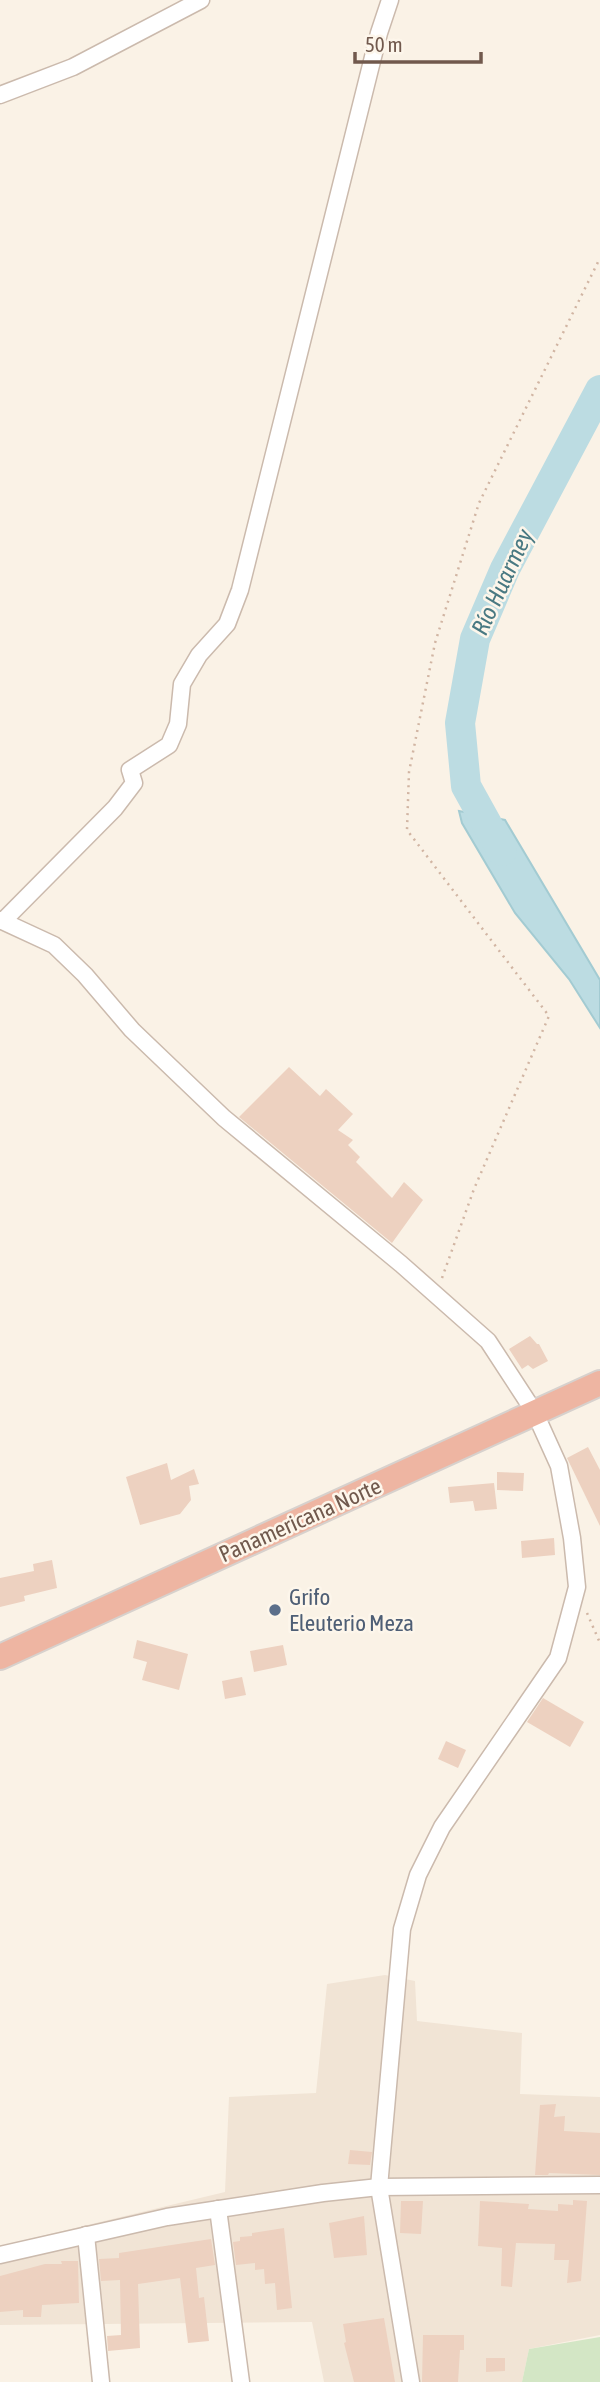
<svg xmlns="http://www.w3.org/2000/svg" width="600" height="2382" viewBox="0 0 600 2382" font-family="'Asap Condensed',sans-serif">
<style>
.residential{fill:#f1e4d5}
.green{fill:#d3e6c5}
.water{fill:#bcdce2;stroke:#a3cbd2;stroke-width:2}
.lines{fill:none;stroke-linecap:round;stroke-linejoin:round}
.river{stroke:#bcdce2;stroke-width:30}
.building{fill:#edd1c0}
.minor-casing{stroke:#cbbaad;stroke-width:19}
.highway-casing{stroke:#d7d1cd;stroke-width:28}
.path{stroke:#d1b5a3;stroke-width:2.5;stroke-dasharray:2 5;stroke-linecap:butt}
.minor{stroke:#fff;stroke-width:16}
.highway{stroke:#eeb5a2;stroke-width:24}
.service-dot{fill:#5c6f8a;stroke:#fdf6eb;stroke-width:2.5}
.labels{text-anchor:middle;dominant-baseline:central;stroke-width:5;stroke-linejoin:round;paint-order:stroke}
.street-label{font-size:23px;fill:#71594d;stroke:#fdf6eb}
.service-label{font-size:23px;fill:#4e5e75;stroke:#fdf6eb;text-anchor:start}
.water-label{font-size:24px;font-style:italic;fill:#497982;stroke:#fdf6eb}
</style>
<rect width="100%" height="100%" fill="#faf2e6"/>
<polygon class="residential" points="385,1975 415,1981 417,2021 522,2033 520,2094 600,2097 600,2335 529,2349 522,2382 324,2382 312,2322 0,2325 0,2246 225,2192 229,2097 316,2093 327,1984"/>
<polygon class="green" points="600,2337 600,2382 522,2382 529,2349"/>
<polygon class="water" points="459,811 505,820 600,980 600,1028 569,979 515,913 462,823"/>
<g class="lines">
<polyline class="river" points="502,851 466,786 460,723 475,639 505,569 600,390"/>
</g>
<g class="building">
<polygon points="289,1067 320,1096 326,1089 353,1114 338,1130 353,1140 348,1145 360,1157 356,1162 392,1198 404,1182 423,1200 392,1243 239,1117"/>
<polygon points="530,1336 537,1344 539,1344 548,1361 533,1369 528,1365 522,1369 509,1349"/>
<polygon points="588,1447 600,1470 600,1526 567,1458"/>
<polygon points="167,1463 171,1480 194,1469 199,1484 189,1486 191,1500 180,1514 140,1525 126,1477"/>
<polygon points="497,1472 524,1473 523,1491 497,1490"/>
<polygon points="494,1483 497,1509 475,1511 473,1501 450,1503 448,1487"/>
<polygon points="554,1538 555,1555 522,1558 521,1541"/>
<polygon points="52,1560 57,1588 24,1596 25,1601 0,1607 0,1578 34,1571 33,1564"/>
<polygon points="137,1640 188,1654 179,1690 142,1680 147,1662 133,1658"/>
<polygon points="283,1645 287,1665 254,1672 250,1651"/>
<polygon points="242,1677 246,1695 225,1699 222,1681"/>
<polygon points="543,1698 584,1722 570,1747 527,1722"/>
<polygon points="446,1741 466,1750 458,1768 438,1759"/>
<polygon points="556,2104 554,2117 565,2116 564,2131 600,2133 600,2175 549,2173 548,2175 535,2175 540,2105"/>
<polygon points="350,2150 372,2152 370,2165 348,2164"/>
<polygon points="573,2200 587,2201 581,2281 567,2283 569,2260 554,2260 555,2244 516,2243 512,2287 501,2286 502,2248 478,2246 480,2201 529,2204 528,2209 558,2211 558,2204 573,2205"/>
<polygon points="401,2201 423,2201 421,2234 400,2233"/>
<polygon points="364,2216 367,2255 334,2258 329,2223"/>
<polygon points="284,2228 292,2308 277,2310 275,2283 265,2284 264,2269 255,2270 255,2263 236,2265 233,2242 240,2241 240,2237 252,2236 252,2233"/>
<polygon points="211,2239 215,2265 196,2268 199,2298 204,2297 209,2341 188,2343 180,2278 138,2284 140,2348 108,2351 107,2336 121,2335 120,2280 101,2281 99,2259 119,2258 119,2253"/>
<polygon points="61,2261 78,2261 79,2303 42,2305 41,2317 23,2317 23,2310 0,2312 0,2276 45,2264 62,2264"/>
<polygon points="384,2318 395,2382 354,2382 344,2343 346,2342 343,2324"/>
<polygon points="423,2335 464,2335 464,2350 460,2350 458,2382 422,2382"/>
<polygon points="486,2358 505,2358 505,2371 486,2372"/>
</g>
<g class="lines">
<g class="minor-casing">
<g id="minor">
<polyline points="0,95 73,67 201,0"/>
<polyline points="0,920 54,945 85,975 132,1030 224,1118 401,1264 488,1341 535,1413 559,1466 572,1538 577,1587 558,1658 442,1827 418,1875 402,1929 379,2187 411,2382"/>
<polyline points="3,921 115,808 134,783 130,770 169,745 178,724 182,684 199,655 227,624 240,590 379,33 390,0"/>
<polyline points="218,2209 241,2382"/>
<polyline points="86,2235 101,2382"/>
<polyline points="0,2255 167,2217 323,2193 379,2187 600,2185"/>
</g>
</g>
<g class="highway-casing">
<polyline id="highway" points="0,1657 600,1383"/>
</g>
<g class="path">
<polyline points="442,1278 474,1189 549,1016 407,830 409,772 435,643 479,503 600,258"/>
<polyline points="587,1613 600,1643"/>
</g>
<use href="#minor" class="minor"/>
<use href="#highway" class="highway"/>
</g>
<circle class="service-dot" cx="275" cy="1610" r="7"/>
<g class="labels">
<g class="street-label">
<text transform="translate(300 1520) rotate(-24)">Panamericana Norte</text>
</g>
<g class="service-label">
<text x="289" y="1597">Grifo<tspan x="289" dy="26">Eleuterio Meza</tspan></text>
</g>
<g class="water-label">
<text transform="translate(502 582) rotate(-65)">Río Huarmey</text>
</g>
</g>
<path d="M355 52v10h126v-10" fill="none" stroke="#71594d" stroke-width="3.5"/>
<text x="365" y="52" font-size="21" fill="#71594d" stroke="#fdf6eb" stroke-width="5" paint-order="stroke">50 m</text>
</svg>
